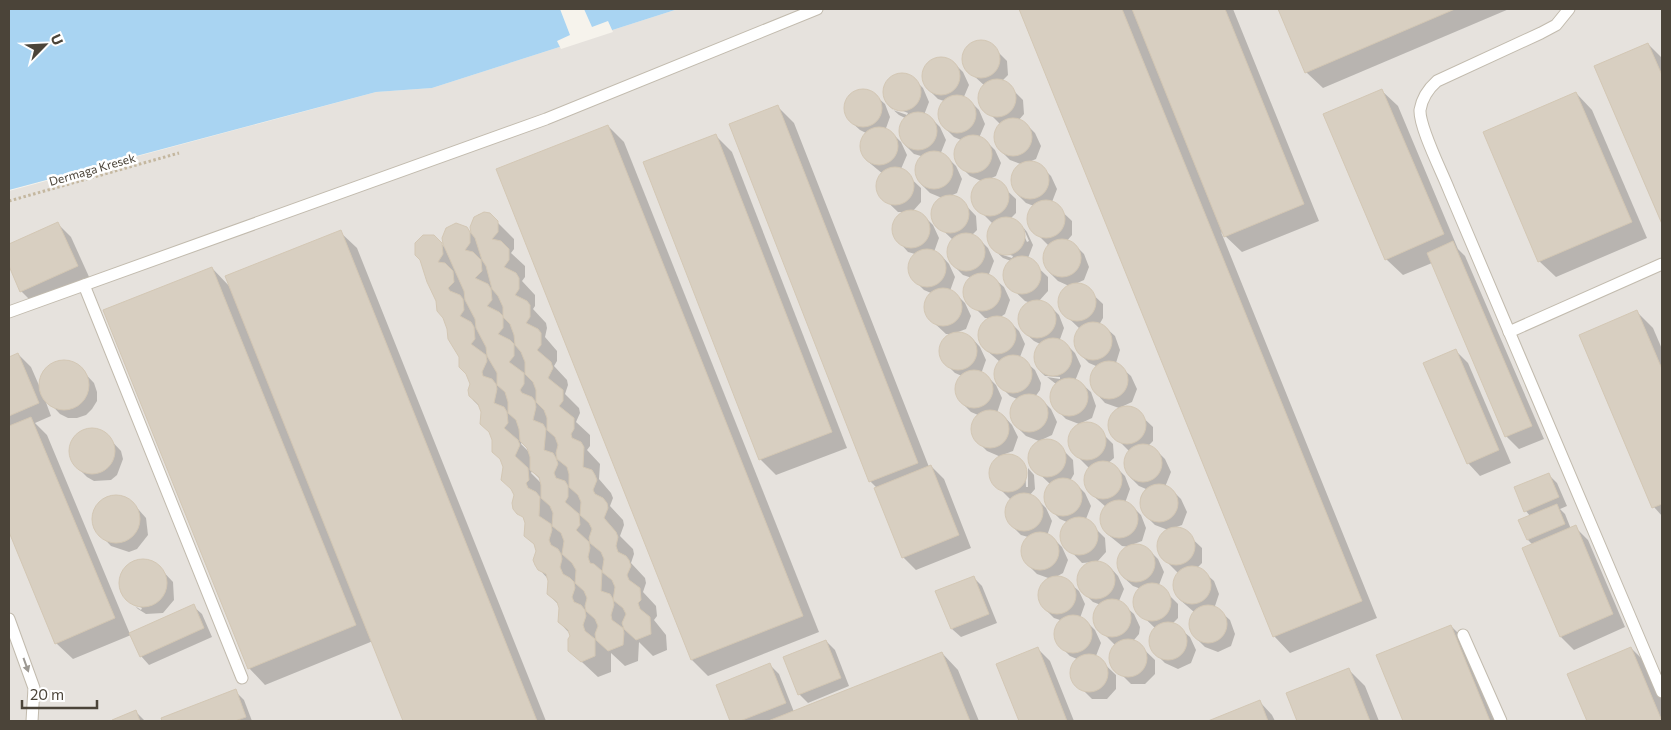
<svg xmlns="http://www.w3.org/2000/svg" width="1671" height="730" viewBox="0 0 1671 730" font-family="Commissioner,sans-serif">
<style>
.industrial{fill:#e6e2dd}
.water{fill:#a9d4f2}
.pier{fill:#f6f3ec}
.shadow{fill:#0003;fill-rule:evenodd}
.building{fill:#d8cfc1;stroke:#d3c7b4}
.lines{fill:none;stroke-linecap:round;stroke-linejoin:round}
.lane-casing{stroke:#c2bbae;stroke-width:13}
.path{stroke:#c4b79f;stroke-width:3;stroke-dasharray:2.5 2.5;stroke-linecap:butt}
.lane{stroke:#fff;stroke-width:11}
.oneway{fill:#9c9892}
.labels{text-anchor:middle;dominant-baseline:central;stroke-width:5;stroke-linejoin:round;paint-order:stroke}
.street-label{font-size:12px;fill:#4b4439;stroke:#fff}
</style>
<rect width="100%" height="100%" fill="#f6f3ec"/>
<polygon class="industrial" points="678,9 1662,9 1662,721 9,721 9,191 376,92 432,88"/>
<polygon class="water" points="9,9 678,9 432,88 376,92 9,190"/>
<polygon class="pier" points="560,9 584,9 592,27 608,21 613,32 561,49 557,41 570,35"/>
<g class="shadow">
<polygon points="1020,9 1233,9 1319,221 1242,252 1221,232 1377,618 1290,653 1274,636"/>
<polygon points="1279,9 1509,9 1323,88 1306,72"/>
<polygon points="973,42 988,42 1007,61 1008,75 1003,80 1023,100 1024,114 1018,121 1026,124 1035,133 1041,146 1036,159 1029,162 1042,167 1051,176 1057,189 1052,202 1072,221 1072,235 1066,242 1075,245 1084,254 1089,267 1084,280 1073,285 1083,285 1103,304 1103,318 1099,325 1105,327 1115,336 1120,350 1116,363 1131,376 1137,389 1132,402 1119,408 1105,403 1096,393 1090,381 1096,366 1089,363 1080,354 1074,341 1079,328 1060,310 1060,296 1069,286 1058,281 1049,272 1043,259 1048,245 1029,226 1029,212 1034,206 1026,203 1017,194 1011,180 1016,168 1023,165 1010,160 1001,151 995,137 1000,124 981,105 980,91 985,86 964,67 964,52"/>
<polygon points="1648,44 1662,58 1662,223 1596,67"/>
<path d="M941 57 954 63 963 72 969 85 963 99 970 101 979 110 985 124 979 138 986 141 995 150 1001 163 996 176 987 180H996L1016 199V213L1010 219 1023 227H1020L1027 242 1029 241 1023 227 1027 232 1033 245 1028 258 1048 277V291L1039 301 1050 306 1059 315 1064 328 1059 342 1066 344 1075 353 1081 366 1075 381 1081 383 1091 392 1096 406 1092 418 1079 424 1066 419 1057 410 1051 397 1056 384 1047 377 1060 379V377L1045 376 1040 371 1034 358 1040 344 1034 341 1024 332 1019 319 1023 306 1031 303 1025 301 1005 282V268L1011 261 1003 258 993 249 988 236 992 223 973 204V190L981 181 970 176 961 167 955 154 961 140 954 137 945 128 939 115 944 101 938 99 929 90 923 76 928 63ZM997 250 1013 256 1012 258 997 253Z"/>
<path d="M901 74 914 79 923 88 929 102 924 115 931 118 940 127 946 140 940 155 947 157 956 166 962 179 957 193 948 197 957 196 976 216 977 230 971 236 979 239 988 248 994 261 989 274 1004 287 1010 300 1005 314 999 318 1010 322 1019 331 1025 344 1020 357 1035 370 1041 383 1040 390 1035 397 1042 400 1051 409 1057 422 1052 435 1039 441 1026 436 1017 427 1011 414 1017 399 1010 396 1001 387 995 374 1000 362 985 349 979 336 984 323 995 318H985L966 299 965 285 972 278 963 275 954 266 948 253 953 240 933 221V207L942 198 930 193 921 184 916 171 917 164 921 156 914 154 905 145 899 132 905 118 899 115 889 106 884 93 888 80ZM893 107 908 113 907 115 893 110Z"/>
<polygon points="862,90 869,90 885,104 890,117 885,131 892,133 901,142 907,155 901,169 921,188 921,202 913,211 924,216 933,225 939,238 934,252 940,254 949,264 955,277 950,291 956,294 965,303 971,316 966,329 958,332 971,337 980,347 986,360 981,374 987,376 996,385 1002,398 997,413 1003,415 1012,425 1018,437 1013,451 1005,454 1015,456 1025,466 1026,487 1028,487 1028,468 1034,475 1035,489 1029,496 1037,499 1046,508 1052,521 1047,536 1053,538 1062,547 1068,560 1063,573 1056,577 1064,578 1079,591 1085,604 1080,618 1086,621 1095,630 1101,643 1096,656 1116,675 1116,689 1107,699 1092,699 1073,680 1072,666 1077,659 1070,656 1061,647 1055,634 1060,620 1054,618 1045,609 1039,596 1044,582 1051,579 1037,574 1028,565 1022,552 1023,545 1028,537 1021,535 1012,526 1006,512 1011,500 992,481 991,467 1001,457 987,451 978,442 972,429 978,415 971,412 962,403 956,390 962,376 955,373 946,364 940,351 945,338 952,334 946,334 931,320 925,307 926,300 931,293 924,290 915,281 909,268 915,254 908,252 899,242 893,229 898,216 908,212 898,212 878,193 878,179 883,174 866,160 860,147 866,133 860,130 850,121 845,108 849,95"/>
<polygon points="1381,90 1398,106 1458,249 1465,256 1544,439 1519,449 1506,436 1432,263 1403,275 1386,259"/>
<polygon points="1576,93 1592,110 1647,238 1556,277 1539,261"/>
<polygon points="778,107 794,123 929,467 931,466 944,479 971,548 916,570 903,557 877,488 870,481"/>
<polygon points="608,126 624,142 819,632 708,676 692,660"/>
<polygon points="716,136 732,152 847,448 776,475 760,459"/>
<path d="M479 214H489L514 239V249L511 253 525 266V277L522 281 535 295V306L533 309 546 323 547 328 545 337 557 351V361L554 366 567 380 568 385 565 394 579 408 580 413 576 422 590 435V446L587 450 600 464 599 479 611 493 613 498 610 506 623 520 624 525 620 536 633 549 634 554 631 563 645 578 646 583 643 592 656 606 657 616 654 620 666 635 667 650 653 656 639 642 638 661 625 666 611 653V672L598 677 569 650 572 636 559 622V605L548 594 549 580 539 569 536 546 526 536 527 523 480 407 473 400 469 390 471 383 438 301 434 236 447 250 466 228 472 234V222ZM522 442 528 448 530 453 521 444ZM532 471 540 479 543 485 531 473Z"/>
<polygon points="58,224 71,237 90,279 34,304 21,291 9,263 9,246"/>
<polygon points="340,232 357,248 546,721 405,721 373,641 265,685 249,668 212,268 231,288"/>
<polygon points="1637,312 1653,328 1662,349 1662,516 1654,507"/>
<polygon points="1455,350 1468,363 1511,463 1480,476 1468,463"/>
<polygon points="18,354 31,367 41,390 46,371 52,365 62,362 70,362 79,367 94,383 97,392 97,401 92,409 86,415 77,418 68,418 60,414 44,397 51,416 35,423 47,435 130,634 193,606 202,614 212,637 149,665 141,656 131,635 73,659 56,643 9,529 9,358"/>
<polygon points="1119,408 1133,408 1153,427 1153,441 1147,447 1156,450 1165,459 1171,472 1165,487 1172,490 1181,499 1187,512 1182,525 1171,529 1182,529 1202,548 1202,563 1196,569 1204,572 1214,581 1219,594 1214,609 1220,611 1230,620 1235,634 1231,646 1218,652 1205,647 1196,638 1190,625 1194,612 1179,599 1174,585 1178,573 1159,554 1159,540 1168,530 1155,525 1146,516 1140,503 1141,496 1146,489 1139,486 1130,477 1124,464 1129,451 1110,432 1110,418"/>
<polygon points="1079,424 1093,424 1113,444 1114,458 1107,464 1116,467 1125,476 1130,489 1125,503 1132,506 1141,515 1146,528 1142,541 1134,544 1149,550 1158,559 1164,572 1159,585 1178,604 1178,618 1173,623 1190,637 1196,650 1191,663 1178,669 1165,663 1156,654 1150,641 1155,628 1135,609 1135,595 1141,589 1133,586 1123,577 1118,563 1123,551 1130,547 1122,546 1106,533 1101,520 1106,507 1090,493 1085,480 1089,468 1070,449 1070,435"/>
<polygon points="89,429 106,435 121,451 123,459 117,475 111,480 94,481 87,477 78,468 70,453 75,437 82,432"/>
<polygon points="1040,441 1054,441 1073,460 1074,474 1070,481 1076,484 1085,493 1091,506 1086,519 1105,538 1106,552 1097,562 1109,566 1118,576 1124,589 1119,601 1134,614 1140,627 1139,634 1134,640 1155,660 1155,674 1145,684 1131,684 1112,665 1111,651 1116,646 1096,626 1095,612 1101,605 1093,602 1084,593 1078,580 1083,567 1093,562 1082,563 1063,543 1062,530 1069,523 1060,519 1051,510 1045,497 1050,484 1031,466 1030,451"/>
<polygon points="1548,474 1557,483 1567,506 1560,509 1565,514 1571,529 1575,527 1588,540 1625,627 1574,650 1561,637 1523,549 1533,545 1528,540 1530,516 1526,511 1516,488"/>
<polygon points="114,496 123,497 131,501 146,518 148,535 137,549 129,552 111,546 96,530 94,513 98,504 106,498"/>
<polygon points="142,560 158,566 173,582 174,600 163,613 146,614 138,609 135,606 141,610 142,608 130,602 123,593 121,584 126,568"/>
<polygon points="973,577 982,586 997,623 961,637 952,629"/>
<polygon points="1451,626 1468,643 1499,721 1404,721 1378,656"/>
<polygon points="826,641 835,650 849,686 808,703 799,694"/>
<polygon points="1631,648 1648,665 1662,699 1662,721 1589,721 1569,675"/>
<polygon points="1038,649 1050,661 1074,721 1021,721 998,665"/>
<polygon points="942,653 958,670 979,721 731,721 717,686 770,665 779,674 794,712"/>
<polygon points="1348,669 1365,686 1379,721 1298,721 1287,694"/>
<polygon points="235,691 244,700 252,721 164,721 162,718"/>
<polygon points="1260,702 1272,715 1275,721 1211,721"/>
<polygon points="135,711 145,721 113,721"/>
</g>
<g class="building">
<polygon points="1019,9 1122,9 1362,601 1273,637"/>
<polygon points="1132,9 1225,9 1304,204 1224,237"/>
<polygon points="1278,9 1455,9 1305,73"/>
<circle cx="981" cy="59" r="19"/>
<polygon points="1648,43 1662,75 1662,224 1594,66"/>
<circle cx="941" cy="76" r="19"/>
<circle cx="902" cy="92" r="19"/>
<circle cx="997" cy="98" r="19"/>
<circle cx="863" cy="108" r="19"/>
<polygon points="1382,89 1444,234 1385,260 1323,114"/>
<polygon points="1576,92 1632,222 1538,262 1483,132"/>
<circle cx="957" cy="114" r="19"/>
<polygon points="778,105 918,463 869,482 729,124"/>
<circle cx="918" cy="131" r="19"/>
<circle cx="1013" cy="137" r="19"/>
<polygon points="608,125 803,616 691,660 496,169"/>
<circle cx="879" cy="146" r="19"/>
<polygon points="716,134 832,432 759,460 643,162"/>
<circle cx="973" cy="154" r="19"/>
<circle cx="934" cy="170" r="19"/>
<circle cx="1030" cy="180" r="19"/>
<circle cx="895" cy="186" r="19"/>
<circle cx="990" cy="197" r="19"/>
<circle cx="950" cy="214" r="19"/>
<circle cx="1046" cy="219" r="19"/>
<circle cx="911" cy="229" r="19"/>
<polygon points="484,212 490,213 498,221 498,232 492,239 501,241 509,249 509,260 504,267 516,273 519,278 519,289 515,295 527,301 530,305 530,317 526,323 538,329 541,333 541,345 537,350 551,362 553,368 548,378 563,390 563,401 559,406 574,418 574,429 571,434 572,438 581,442 584,447 583,467 592,470 595,475 597,480 593,490 595,494 603,498 607,503 608,508 604,518 616,532 618,537 616,546 618,552 626,556 629,560 631,566 627,575 629,580 640,588 641,600 638,603 640,609 650,617 651,634 636,640 624,629 622,623 626,614 623,608 613,600 615,587 612,580 602,572 604,559 601,552 590,543 589,538 592,529 589,523 580,515 581,502 578,495 569,487 569,474 567,467 557,459 556,453 558,445 555,437 547,430 547,418 544,410 536,402 536,390 533,382 525,374 525,362 521,352 515,345 514,335 510,324 503,317 503,307 498,296 492,289 486,266 482,260 475,238 471,233 470,227 474,217"/>
<circle cx="1006" cy="236" r="19"/>
<polygon points="58,222 78,266 20,292 9,266 9,244"/>
<polygon points="456,223 467,227 470,232 470,243 465,250 473,252 481,260 482,271 475,278 488,284 491,289 492,300 487,306 499,312 503,316 503,328 498,334 510,340 514,344 514,356 509,362 524,373 524,384 520,390 522,393 532,397 535,401 536,407 533,420 543,424 546,429 544,450 553,453 556,458 558,464 554,473 556,478 565,481 568,486 568,497 565,502 579,514 580,525 576,530 589,542 590,548 588,557 590,563 594,564 602,571 601,591 610,594 613,599 614,605 611,615 612,620 623,628 624,633 623,645 608,651 596,640 595,634 598,626 595,619 586,611 585,606 587,598 584,591 575,583 576,570 572,563 562,554 564,541 561,533 552,526 553,513 550,506 541,498 541,485 539,477 530,470 530,457 527,448 520,441 519,429 516,420 508,413 508,402 505,392 497,385 497,373 487,356 486,347 476,328 475,319 465,300 464,291 443,244 442,238 446,228"/>
<polygon points="341,230 537,721 403,721 225,276"/>
<circle cx="966" cy="252" r="19"/>
<polygon points="423,235 434,235 442,243 443,254 438,262 445,263 453,271 454,282 448,288 450,291 460,295 463,299 464,310 460,316 471,322 474,327 475,339 471,344 486,355 487,361 482,372 483,376 492,379 496,384 497,389 494,403 504,407 507,412 508,423 504,428 518,440 520,445 515,456 528,468 529,480 526,483 528,488 536,492 540,497 539,516 551,524 552,530 549,540 551,545 558,549 561,554 562,559 560,567 563,574 570,578 574,582 575,588 572,597 574,602 581,605 585,610 586,616 583,625 585,631 595,639 595,656 581,662 568,651 568,639 570,636 568,630 558,622 559,608 557,602 547,594 548,581 546,574 538,570 535,565 533,560 536,551 534,544 524,536 525,523 523,517 517,514 513,509 512,503 514,495 511,489 501,480 503,467 500,459 492,452 492,440 489,432 480,424 481,412 478,404 469,396 468,390 470,384 466,374 459,367 459,357 448,339 447,329 443,318 437,311 436,301 427,282 420,260 415,255 415,243"/>
<circle cx="1062" cy="258" r="19"/>
<polygon points="1453,241 1532,426 1505,437 1427,253"/>
<circle cx="927" cy="268" r="19"/>
<circle cx="1022" cy="275" r="19"/>
<polygon points="212,267 356,625 248,669 103,310"/>
<circle cx="982" cy="292" r="19"/>
<circle cx="1077" cy="302" r="19"/>
<circle cx="943" cy="307" r="19"/>
<circle cx="1037" cy="319" r="19"/>
<polygon points="1637,310 1662,369 1662,504 1652,508 1579,335"/>
<circle cx="997" cy="335" r="19"/>
<circle cx="1093" cy="341" r="19"/>
<circle cx="958" cy="351" r="19"/>
<circle cx="1053" cy="357" r="19"/>
<polygon points="1456,349 1499,450 1467,464 1423,363"/>
<polygon points="18,353 39,403 9,416 9,357"/>
<circle cx="1013" cy="374" r="19"/>
<circle cx="64" cy="385" r="25"/>
<circle cx="1109" cy="380" r="19"/>
<circle cx="974" cy="389" r="19"/>
<circle cx="1069" cy="397" r="19"/>
<circle cx="1029" cy="413" r="19"/>
<circle cx="1127" cy="425" r="19"/>
<circle cx="990" cy="429" r="19"/>
<polygon points="31,417 115,618 55,644 9,532 9,426"/>
<circle cx="1087" cy="441" r="19"/>
<circle cx="92" cy="451" r="23"/>
<circle cx="1047" cy="458" r="19"/>
<circle cx="1143" cy="463" r="19"/>
<circle cx="1008" cy="473" r="19"/>
<circle cx="1103" cy="480" r="19"/>
<polygon points="931,465 959,535 902,558 874,488"/>
<polygon points="1549,473 1559,497 1524,512 1514,487"/>
<circle cx="1063" cy="497" r="19"/>
<circle cx="1159" cy="503" r="19"/>
<circle cx="1024" cy="512" r="19"/>
<circle cx="116" cy="519" r="24"/>
<circle cx="1119" cy="519" r="19"/>
<polygon points="1557,504 1565,524 1527,540 1518,520"/>
<circle cx="1079" cy="536" r="19"/>
<polygon points="1576,525 1613,614 1560,637 1522,548"/>
<circle cx="1176" cy="546" r="19"/>
<circle cx="1040" cy="551" r="19"/>
<circle cx="1136" cy="563" r="19"/>
<circle cx="143" cy="583" r="24"/>
<circle cx="1096" cy="580" r="19"/>
<circle cx="1192" cy="585" r="19"/>
<circle cx="1057" cy="595" r="19"/>
<polygon points="974,576 989,614 951,629 935,591"/>
<circle cx="1152" cy="602" r="19"/>
<circle cx="1112" cy="618" r="19"/>
<polygon points="194,604 204,628 140,657 129,633"/>
<circle cx="1208" cy="624" r="19"/>
<circle cx="1073" cy="634" r="19"/>
<circle cx="1168" cy="641" r="19"/>
<polygon points="1451,625 1490,721 1403,721 1376,655"/>
<circle cx="1128" cy="658" r="19"/>
<polygon points="826,640 841,678 798,695 783,657"/>
<polygon points="1038,647 1067,721 1019,721 996,664"/>
<polygon points="1631,647 1662,721 1587,721 1567,674"/>
<polygon points="942,652 970,721 768,721"/>
<circle cx="1089" cy="673" r="19"/>
<polygon points="770,663 786,703 740,721 730,721 716,685"/>
<polygon points="1349,668 1370,721 1297,721 1286,693"/>
<polygon points="236,689 246,717 235,721 162,721 161,718"/>
<polygon points="1260,700 1268,721 1208,721"/>
<polygon points="136,710 140,721 112,721 112,720"/>
</g>
<g class="lines">
<g class="lane-casing">
<g id="lane">
<path d="M1569 9 1556 25 1541 33 1437 81C1428 89 1422 98 1420 110 1419 127 1442 172 1449 190L1662 692"/>
<polyline points="84,285 242,678"/>
<polyline points="9,312 546,119 817,9"/>
<polyline points="1509,332 1662,264"/>
<polyline points="9,619 34,688 32,721"/>
<polyline points="1463,635 1501,721"/>
</g>
</g>
<polyline class="path" points="9,201 179,153"/>
<use href="#lane" class="lane"/>
</g>
<defs><path id="oneway-solid" d="M-6-.8H1V-3.2L6.5 0L1 3.2V.8H-6Z" transform="scale(1.25)"/></defs>
<use class="oneway" href="#oneway-solid" transform="translate(26 665) rotate(70)"/>
<g class="labels">
<g class="street-label">
<text transform="translate(92 169) rotate(-16)">Dermaga Kresek</text>
</g>
</g>
<rect width="1671" height="730" fill="none" stroke="#4b4439" stroke-width="20"/>
<g transform="translate(45 45) rotate(66)" stroke="#ffffff" stroke-width="4" paint-order="stroke">
<path d="M0-4L9 19L0 12L-9 19Z" fill="#4b4439"/>
<text y="-8" font-size="14" font-weight="bold" text-anchor="middle" fill="#4b4439">U</text>
</g>
<path d="M22 700v8h75v-8" fill="none" stroke="#4b4439" stroke-width="2.5"/>
<text x="30" y="700" font-size="15" fill="#4b4439" stroke="#ffffff" stroke-width="4" paint-order="stroke">20 m</text>
</svg>
